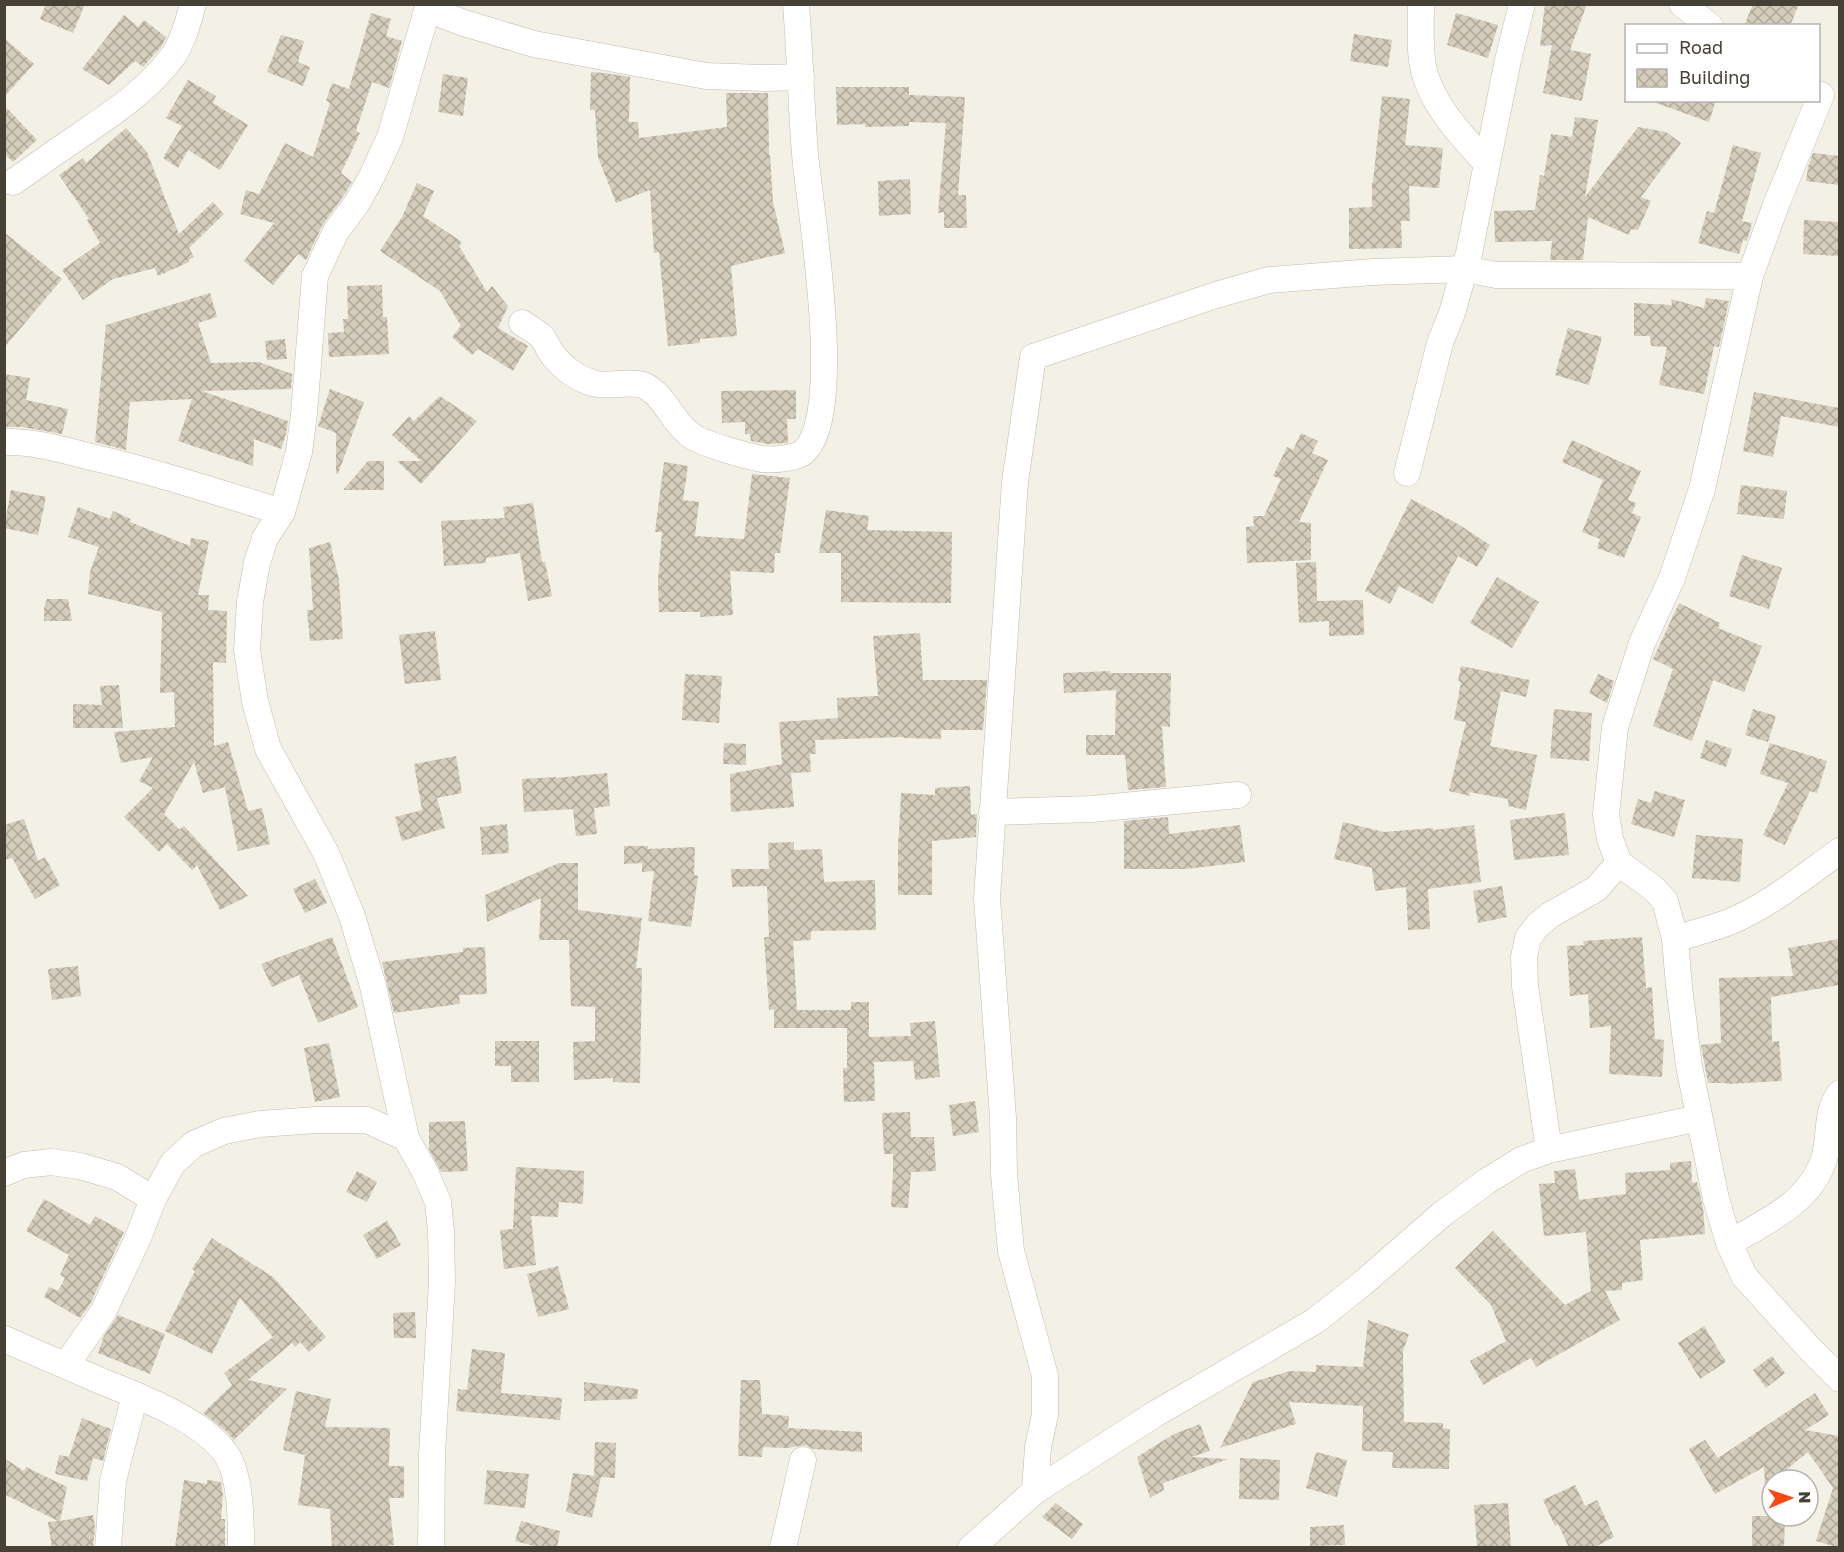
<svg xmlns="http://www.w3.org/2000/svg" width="1844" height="1552" viewBox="0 0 1844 1552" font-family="'Golos Text',sans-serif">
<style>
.building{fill:url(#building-cross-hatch)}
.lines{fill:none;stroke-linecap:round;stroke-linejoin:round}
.minor-casing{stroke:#c2bcab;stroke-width:27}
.minor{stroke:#fff;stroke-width:26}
</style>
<defs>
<pattern id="building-cross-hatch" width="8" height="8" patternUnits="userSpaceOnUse" patternTransform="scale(1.5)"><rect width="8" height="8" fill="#d5cdbb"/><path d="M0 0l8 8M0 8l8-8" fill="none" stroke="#afa899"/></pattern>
</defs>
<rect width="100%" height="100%" fill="#f3f0e6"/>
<g class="building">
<polygon points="46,4 85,4 73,33 40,19"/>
<polygon points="1545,4 1587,4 1570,50 1591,54 1582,101 1543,93 1552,45 1540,46"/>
<polygon points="1753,4 1799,4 1790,26 1744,26"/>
<polygon points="371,13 391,19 386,36 402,41 389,88 372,82 356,131 360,133 341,173 352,182 344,195 322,226 306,260 298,254 273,285 244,261 274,223 240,214 246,190 259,194 285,143 313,157 330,103 326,101 332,83 349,89"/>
<polygon points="1456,13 1498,25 1488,58 1447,45"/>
<polygon points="124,15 138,27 144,20 166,37 161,47 143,67 135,61 109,85 82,69"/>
<polygon points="1354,34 1392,40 1388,67 1350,61"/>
<polygon points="281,35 304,41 298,62 310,67 303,86 267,72"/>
<polygon points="4,38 34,64 4,97"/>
<polygon points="591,72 605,73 630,77 629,122 638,122 639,138 727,127 726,93 768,93 769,155 770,155 773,202 785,253 731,266 737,336 700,339 700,343 668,346 659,252 654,253 650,190 616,203 598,157 595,110 590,110"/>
<polygon points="443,74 468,78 463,116 438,112"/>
<polygon points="188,80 216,96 213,103 248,125 220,170 188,150 178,168 163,158 182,126 166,118"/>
<polygon points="836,87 909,87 909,95 965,97 958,195 966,195 967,228 944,228 944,212 938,213 946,123 909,122 909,126 865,127 865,124 837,125"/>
<polygon points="1382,96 1410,99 1405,145 1443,148 1439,188 1409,186 1410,221 1401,221 1402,248 1349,249 1349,208 1372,207 1372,182 1373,182"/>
<polygon points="1657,100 1716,100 1709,122 1656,103"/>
<polygon points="4,105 37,140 13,162 4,153"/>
<polygon points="1575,117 1598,120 1585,197 1638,127 1666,132 1681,143 1641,197 1651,201 1638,230 1631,229 1629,235 1588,217 1583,260 1550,260 1552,241 1495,242 1494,211 1535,210 1540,175 1544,176 1551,134 1572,137"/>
<polygon points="126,128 147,152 179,234 213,202 224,214 189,248 194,257 188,260 189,262 158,276 155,268 113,279 83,300 62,270 100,243 87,220 89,219 59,175 83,158 86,163"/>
<polygon points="1733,145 1761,153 1742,221 1752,223 1747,241 1743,240 1739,254 1698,243 1707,211 1714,213"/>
<polygon points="1813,153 1839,156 1839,185 1806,181 1808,167"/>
<polygon points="910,179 911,214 879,216 878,181"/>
<polygon points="417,183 434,191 423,216 462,242 459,246 487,292 492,286 508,306 498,328 528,346 513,371 478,349 472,355 452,337 461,326 440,291 380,251 402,217"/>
<polygon points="1804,220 1839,222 1839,256 1803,254"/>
<polygon points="4,232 62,279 4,348"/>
<polygon points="382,285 383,317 387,317 389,354 329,357 328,333 344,332 343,319 348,319 347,286"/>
<polygon points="210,293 217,317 198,323 211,363 259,362 292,374 292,377 291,389 202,391 288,421 286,434 281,449 254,439 253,466 178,441 192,399 130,402 126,450 95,442 106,325"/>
<polygon points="1706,298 1729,301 1719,347 1714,346 1704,394 1659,385 1667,347 1651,346 1650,336 1634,336 1634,303 1672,305 1671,299 1704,308"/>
<polygon points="1568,328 1602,337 1589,385 1555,375"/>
<polygon points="285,339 287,359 267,360 265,341"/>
<polygon points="4,374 30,378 26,400 68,409 62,434 22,427 4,427"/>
<polygon points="330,389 364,402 338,474 336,473 336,433 318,426"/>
<polygon points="796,390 796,419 787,419 788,443 767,444 751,441 750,434 745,434 745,422 722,423 721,391"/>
<polygon points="1754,392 1839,408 1839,427 1781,416 1773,457 1743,451"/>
<polygon points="440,396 477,421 421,484 397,461 421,461 392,435 409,416 414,421"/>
<polygon points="1301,433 1318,441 1312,453 1328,460 1299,522 1311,523 1311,560 1247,563 1246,527 1254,526 1253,516 1264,516 1281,479 1273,476 1287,447 1293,450"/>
<polygon points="1572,440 1641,471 1628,500 1636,503 1632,513 1641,517 1624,558 1597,548 1600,539 1582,532 1603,480 1562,462"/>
<polygon points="368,461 384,461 384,490 343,490"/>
<polygon points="664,462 688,466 683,500 699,502 695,536 744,539 752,474 790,478 780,553 775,553 774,573 730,571 733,615 700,617 700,612 659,612 658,580 662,532 655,532"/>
<polygon points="1741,485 1787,491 1784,519 1737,514"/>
<polygon points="11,490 46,497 38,535 4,528"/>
<polygon points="1411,499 1458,524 1490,545 1477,567 1458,556 1433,604 1399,586 1390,604 1365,591"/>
<polygon points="533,503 542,562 545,562 552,596 528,601 520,553 486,558 486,563 444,566 441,521 505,518 503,507"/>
<polygon points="78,507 110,519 113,511 131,519 130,522 190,546 191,538 209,541 198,595 209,595 208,610 227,611 226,663 213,662 214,746 228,742 248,811 262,808 270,844 238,851 225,787 203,793 194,762 164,814 181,831 180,829 184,826 248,896 220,910 197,865 192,870 167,844 159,852 124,817 153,788 139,781 153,757 121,763 114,732 175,727 174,692 160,693 162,612 88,594 90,572 99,547 68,537"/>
<polygon points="826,510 869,516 867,530 952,532 951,603 841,602 841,553 819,553"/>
<polygon points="330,542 339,580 343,639 310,641 307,610 313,610 309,548"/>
<polygon points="1742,555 1782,568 1769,609 1729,596"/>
<polygon points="1316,562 1317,601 1363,600 1364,635 1329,636 1329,621 1299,623 1296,563"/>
<polygon points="1497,577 1539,602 1512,648 1470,623"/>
<polygon points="47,599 68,599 72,621 44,621 44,608"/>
<polygon points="1679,603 1720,623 1718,628 1762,646 1744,692 1713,680 1692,741 1653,726 1673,669 1653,659"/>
<polygon points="435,631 441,680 405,684 399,635"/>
<polygon points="920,633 923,680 987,680 983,730 941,730 941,739 904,738 904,737 815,740 816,754 810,754 811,772 791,773 794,807 731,812 730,774 782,764 779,722 838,718 837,698 878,696 873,636"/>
<polygon points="1461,666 1530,680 1526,697 1501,691 1490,746 1537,755 1526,810 1508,806 1508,799 1469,792 1470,796 1449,791 1466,722 1454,720 1461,682 1458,681"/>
<polygon points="1110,671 1110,673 1171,673 1170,727 1162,726 1166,787 1128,790 1125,755 1086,755 1086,735 1115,735 1116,690 1064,693 1063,673"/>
<polygon points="685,674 722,676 719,723 682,720"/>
<polygon points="1598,674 1614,681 1607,703 1589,693"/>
<polygon points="119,685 123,728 73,728 73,704 102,705 100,686"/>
<polygon points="1554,709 1592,713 1589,761 1550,758"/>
<polygon points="1753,709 1776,716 1768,742 1745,735"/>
<polygon points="1706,740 1732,749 1726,767 1700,758"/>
<polygon points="724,743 746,744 746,765 723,764"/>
<polygon points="1770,743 1827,761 1817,793 1810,791 1785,845 1763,835 1788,783 1760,774"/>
<polygon points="456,756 462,793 437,798 445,828 402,841 395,817 422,810 414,764"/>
<polygon points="607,773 610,806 594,808 597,834 576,836 573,809 524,812 522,779 556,777 556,778"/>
<polygon points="970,786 971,815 977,814 976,837 932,841 932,895 898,895 898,848 901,793 935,795 935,788"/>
<polygon points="1655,791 1685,800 1674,837 1631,824 1638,799 1651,803"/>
<polygon points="1565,813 1569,855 1514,860 1510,820"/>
<polygon points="1168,817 1169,834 1240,825 1245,862 1186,869 1124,869 1124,821"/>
<polygon points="24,819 38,861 45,857 60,885 35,899 12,858 4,860 4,825"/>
<polygon points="1343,822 1384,832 1433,828 1433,830 1474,825 1481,882 1428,889 1430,929 1408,930 1406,887 1375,891 1372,868 1334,859"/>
<polygon points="507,824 509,853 482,855 480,827"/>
<polygon points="1696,835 1743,839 1740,882 1692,878"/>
<polygon points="794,842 794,850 822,849 824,882 875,880 876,930 811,931 811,940 793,941 797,1010 851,1010 851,1002 869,1002 869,1037 911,1036 910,1023 935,1021 940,1077 915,1080 913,1061 874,1062 875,1101 844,1102 843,1068 847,1068 847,1028 774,1028 774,1009 769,1010 764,937 769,937 767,886 732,887 731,869 769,869 768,843"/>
<polygon points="624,846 648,846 648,849 695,847 694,875 698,876 691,927 648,921 654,871 642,872 642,863 624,864"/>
<polygon points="559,863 578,863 578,910 642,918 636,968 642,968 640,1083 613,1082 613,1078 574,1080 573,1042 595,1041 595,1007 571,1006 569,940 539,940 541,898 487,922 485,895"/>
<polygon points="315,879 327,903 305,913 293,889"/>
<polygon points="1502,886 1507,917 1478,923 1473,891"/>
<polygon points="332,937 358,1007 318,1023 299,975 272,987 261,964"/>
<polygon points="1642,937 1646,988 1652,987 1655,1039 1664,1040 1662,1077 1609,1074 1611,1026 1590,1028 1588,994 1570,996 1567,946 1584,945 1583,941"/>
<polygon points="1839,939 1839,985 1771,997 1772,1042 1779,1041 1782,1081 1727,1084 1726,1083 1708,1083 1701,1045 1721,1043 1719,978 1793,976 1788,948"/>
<polygon points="485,947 487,994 459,995 460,1003 459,1004 394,1013 382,962 463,952 463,948"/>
<polygon points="78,966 81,996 52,1000 48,969"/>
<polygon points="495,1041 539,1041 539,1082 511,1082 511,1066 495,1066"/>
<polygon points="329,1043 340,1097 315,1102 304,1048"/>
<polygon points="975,1101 979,1132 953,1136 949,1105"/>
<polygon points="910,1112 911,1137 934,1137 936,1171 911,1172 908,1208 891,1207 893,1173 893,1154 884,1154 882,1113"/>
<polygon points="465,1121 468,1171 441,1172 429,1149 429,1122"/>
<polygon points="1691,1161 1692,1183 1697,1182 1703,1207 1705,1234 1640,1240 1643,1280 1622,1283 1622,1290 1605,1291 1620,1320 1536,1367 1531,1358 1483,1385 1470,1361 1506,1341 1491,1305 1455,1268 1493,1231 1565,1305 1591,1291 1586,1232 1544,1236 1539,1184 1555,1183 1554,1171 1575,1169 1579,1200 1626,1194 1625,1173 1670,1170 1670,1163"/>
<polygon points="516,1167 584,1171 583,1204 559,1202 558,1217 531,1216 536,1265 504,1269 500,1230 513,1229"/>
<polygon points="357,1171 377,1182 367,1202 346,1192"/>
<polygon points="44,1199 90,1225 95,1216 124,1232 90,1304 80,1318 44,1297 49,1287 58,1291 65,1278 60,1275 69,1255 26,1231"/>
<polygon points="387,1221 401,1245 377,1259 363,1235"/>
<polygon points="212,1238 273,1277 326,1337 309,1352 300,1342 295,1347 292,1343 248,1380 287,1389 234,1440 225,1430 203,1413 232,1385 224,1373 273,1337 240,1298 212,1354 165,1331 195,1271 192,1269"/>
<polygon points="558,1266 569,1309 538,1317 527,1274"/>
<polygon points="415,1312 416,1338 394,1338 393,1313"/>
<polygon points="118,1315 165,1334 150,1374 98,1353 104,1336"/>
<polygon points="1368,1320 1409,1334 1403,1351 1404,1422 1443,1423 1443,1428 1450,1429 1449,1469 1392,1468 1393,1452 1362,1451 1363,1406 1289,1402 1296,1424 1220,1448 1253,1382 1290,1371 1316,1372 1316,1365 1363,1367"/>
<polygon points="1704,1326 1726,1362 1700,1379 1678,1343"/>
<polygon points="472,1349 505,1353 501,1393 562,1398 560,1420 456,1411 458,1389 467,1390"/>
<polygon points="1772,1356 1785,1373 1766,1388 1753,1370"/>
<polygon points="741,1380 760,1380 762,1414 789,1416 788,1428 862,1432 862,1452 813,1449 806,1445 787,1448 763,1447 762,1457 738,1456"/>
<polygon points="584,1382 638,1389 637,1399 584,1401"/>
<polygon points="296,1391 331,1399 325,1427 390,1428 389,1466 404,1466 404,1498 389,1498 394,1545 368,1548 332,1548 330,1509 298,1505 305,1455 283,1450"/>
<polygon points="1815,1393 1829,1415 1805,1430 1839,1436 1839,1548 1816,1541 1833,1488 1808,1452 1765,1487 1764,1467 1715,1494 1689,1449 1705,1440 1718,1458"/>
<polygon points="82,1418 111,1429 103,1461 93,1458 87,1481 55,1474 59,1455 69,1457"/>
<polygon points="1200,1424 1210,1451 1191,1457 1228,1459 1163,1483 1164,1490 1150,1498 1137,1457 1174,1434"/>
<polygon points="595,1442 616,1443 615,1478 601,1477 592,1518 566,1512 573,1473 594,1476"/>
<polygon points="1316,1452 1347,1460 1337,1497 1306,1488"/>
<polygon points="4,1458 24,1471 26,1467 67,1487 60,1521 93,1515 95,1526 93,1548 52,1548 48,1522 58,1521 4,1494"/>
<polygon points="1240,1458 1280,1460 1279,1500 1239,1499"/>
<polygon points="487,1470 529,1474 525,1508 484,1504"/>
<polygon points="184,1480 207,1484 207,1480 221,1482 223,1495 221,1519 225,1519 225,1548 175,1548"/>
<polygon points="1575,1485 1585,1506 1597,1500 1614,1537 1593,1548 1569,1548 1558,1524 1555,1526 1543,1500"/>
<polygon points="1056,1503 1083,1524 1072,1539 1042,1517"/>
<polygon points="1508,1503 1511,1548 1477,1548 1474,1505"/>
<polygon points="1752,1516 1785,1516 1784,1548 1752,1548"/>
<polygon points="521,1521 560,1531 557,1548 542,1548 515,1541"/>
<polygon points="1344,1525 1345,1545 1310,1546 1310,1527"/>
</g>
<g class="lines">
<g class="minor-casing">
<g id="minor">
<polyline points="429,4 390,137 372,176 357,203 335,233 315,276 304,414 299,452 282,512 265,538 257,563 250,602 247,650 255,701 268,749 326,853 352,916 373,986 406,1138 425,1172 438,1202 441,1231 442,1282 432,1454 431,1548"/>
<path d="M1421 4C1421 26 1419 50 1424 71 1434 108 1462 136 1487 164"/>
<polyline points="1682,4 1710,26"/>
<polyline points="429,7 445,16 464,23 534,44 706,76 766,78 801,77"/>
<polyline points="1821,95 1776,205 1750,276 1702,489 1672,578 1642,643 1615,727 1606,815 1610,839 1619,863 1654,889 1665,901 1675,939 1679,986 1689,1066 1716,1199 1729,1243 1744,1276 1811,1350 1840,1379"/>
<path d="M13 182C31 170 48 157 66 145 104 119 145 94 173 56 183 41 188 22 193 4"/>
<path d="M522 323C528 327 535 331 541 336 545 340 547 346 550 351 560 366 576 378 593 383 608 388 627 380 643 385 662 392 673 422 689 434 701 444 747 456 762 459 773 460 793 459 802 453 847 420 810 209 805 154 801 104 800 54 796 4"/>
<path d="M4 442C32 441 60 449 87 456 153 471 217 492 282 512"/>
<polyline points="1407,473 1440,343 1452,313 1469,253 1508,60 1522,4"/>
<polyline points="992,812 1092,809 1238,795"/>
<path d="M1675 939C1693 933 1712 929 1729 922 1769 906 1804 876 1840 851"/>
<polyline points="1549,1150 1525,986 1524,957 1528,938 1537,926 1550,915 1596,889 1619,863"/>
<polyline points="4,1173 24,1165 51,1162 80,1166 117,1177 153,1199"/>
<path d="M1729 1243C1765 1222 1810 1203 1824 1159 1831 1137 1825 1113 1840 1093"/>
<path d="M4 1339C37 1353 69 1367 101 1381 138 1396 203 1420 226 1454 241 1476 241 1521 241 1548"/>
<polyline points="66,1365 103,1312 138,1238 153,1199 173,1163 194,1144 224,1131 260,1124 316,1120 367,1120 406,1138"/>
<polyline points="1035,1491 1038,1447 1045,1415 1045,1376 1011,1251 1004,1174 1003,1118 987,898 1015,482 1033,357 1216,295 1269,280 1373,272 1464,269 1496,275 1750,276"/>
<polyline points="108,1548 113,1481 135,1395"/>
<polyline points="783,1548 803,1460"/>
<polyline points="971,1548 1035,1491 1155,1414 1315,1321 1363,1283 1441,1215 1487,1181 1521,1160 1549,1150 1581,1143 1699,1118"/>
</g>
</g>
<use href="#minor" class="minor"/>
</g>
<rect width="1844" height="1552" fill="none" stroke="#464135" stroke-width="12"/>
<rect x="1625" y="24" width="195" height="78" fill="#ffffff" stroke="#b5b3ae" stroke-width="1.5"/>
<rect x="1637" y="44" width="30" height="9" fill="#ffffff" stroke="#b5b3ae" stroke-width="1.5"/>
<text x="1679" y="54" font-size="18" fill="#464135">Road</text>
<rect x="1637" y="69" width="30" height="18" fill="url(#building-cross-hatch)" stroke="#b5b3ae" stroke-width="1.5"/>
<text x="1679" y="84" font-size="18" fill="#464135">Building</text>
<g transform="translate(1790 1498) rotate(88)"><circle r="28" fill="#ffffff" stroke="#b5b3ae" stroke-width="1.5"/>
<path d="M0-4.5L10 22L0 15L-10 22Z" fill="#ff4712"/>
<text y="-9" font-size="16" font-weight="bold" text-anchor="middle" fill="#464135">N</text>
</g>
</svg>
